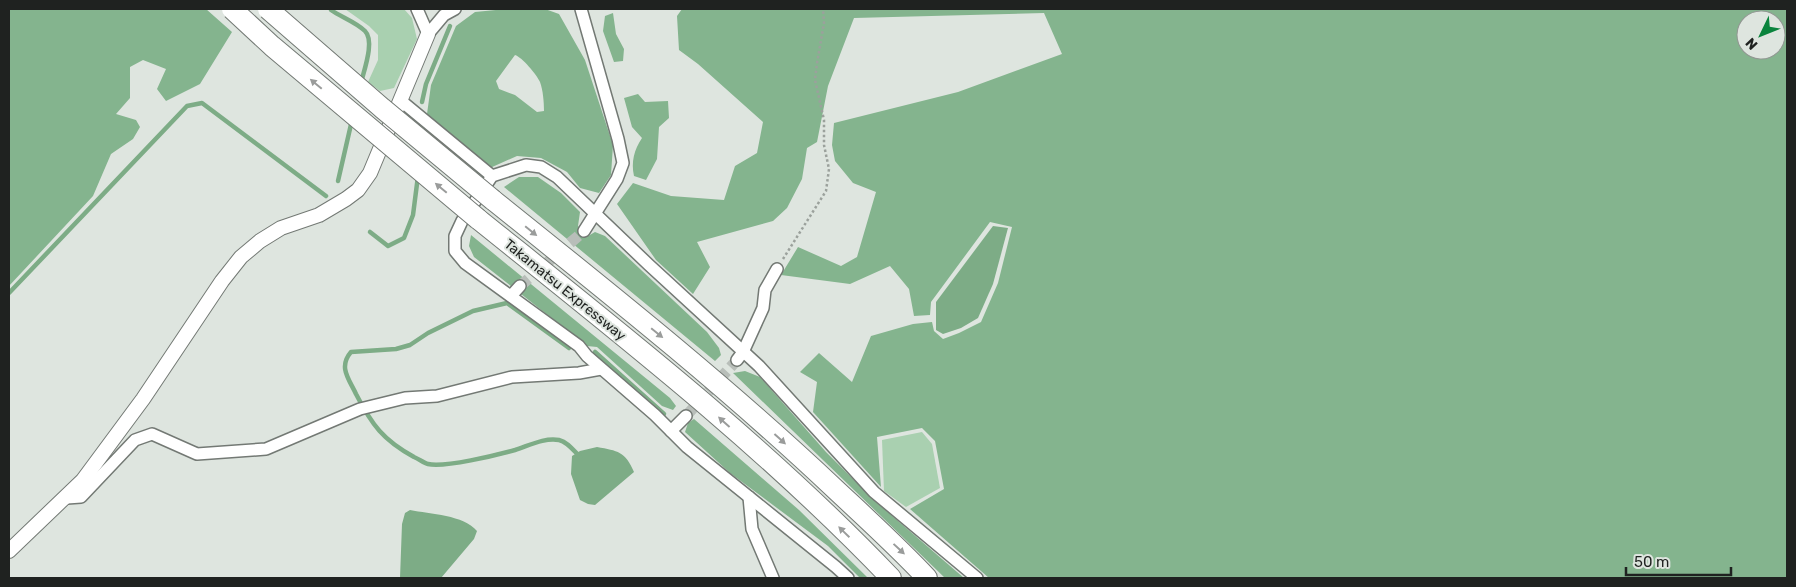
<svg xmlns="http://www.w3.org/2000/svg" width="1796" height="587" viewBox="0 0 1796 587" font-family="Rubik,sans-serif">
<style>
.green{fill:#a9d0b0}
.forest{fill:#84b48e;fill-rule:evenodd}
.water{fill:#7dac86}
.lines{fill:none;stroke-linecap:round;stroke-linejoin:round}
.stream{stroke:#7dac86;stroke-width:4.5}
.minor-tunnel{stroke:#b8beb9;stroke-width:11;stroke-dasharray:11 5.5;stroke-linecap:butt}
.minor-casing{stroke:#737974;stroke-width:14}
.tertiary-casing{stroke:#737974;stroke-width:16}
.motorway-casing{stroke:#737974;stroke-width:22}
.path{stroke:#9ba19c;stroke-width:2.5;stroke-dasharray:2.5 2.5;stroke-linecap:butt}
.minor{stroke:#fff;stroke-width:11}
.tertiary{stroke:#fff;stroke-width:14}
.motorway{stroke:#fff;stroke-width:20}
.motorway-bridge-casing{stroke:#737974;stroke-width:22;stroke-linecap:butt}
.motorway-bridge{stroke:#fff;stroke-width:20}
.oneway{fill:#9a9c9b}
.labels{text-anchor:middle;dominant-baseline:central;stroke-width:4;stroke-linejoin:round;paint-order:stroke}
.street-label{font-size:14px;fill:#1f2220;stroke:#dee5df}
</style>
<rect width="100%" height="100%" fill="#dee5df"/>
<g class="green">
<polygon points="345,9 404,9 412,18 417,39 394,88 380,91 368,82 378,60 378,35 369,26"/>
<polygon points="922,432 932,444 940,488 906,507 884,491 882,440"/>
</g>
<g class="forest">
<polygon points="9,9 206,9 232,32 200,84 166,101 157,89 166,69 143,60 130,67 130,98 116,114 136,120 140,127 133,139 111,154 93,196 9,286"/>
<path d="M506 9H545L559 14 585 60 613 145 611 175 599 193 580 188 567 172 541 158 517 156 490 168 427 114 431 85 456 26 475 12ZM515 55C522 57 537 75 540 82 543 90 544 102 544 111L537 112 515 95 499 89 496 81Z"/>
<path d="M682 9H1787V578H989L910 509 944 489 935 441 922 428 877 437 881 487 813 412 817 382 800 372 819 353 852 382 871 336 913 324 932 322 934 331 943 339 959 333 981 322 998 283 1012 227 990 222 931 302 930 315 914 316 909 289 890 266 850 284 781 275 798 247 841 266 857 257 876 192 853 183 835 161 832 145 834 123 958 92 1062 54 1044 13 854 18 828 86 817 142 807 148 802 179 787 208 773 221 697 242 710 267 693 294 656 260 617 204 633 183 671 196 724 200 735 166 757 153 763 122 698 64 679 50 677 16ZM1746 20H1776V50H1746Z"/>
<polygon points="613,13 616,34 624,49 623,61 614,62 603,31 605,16"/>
<path d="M638 94 645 102 668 101 669 118 659 127 657 159 646 180 634 176C631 162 634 150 642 138L632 127 624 98Z"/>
<polygon points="519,177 538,177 561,193 580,212 578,226 588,236 595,232 605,236 707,332 719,348 721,355 715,361 504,187"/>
<polygon points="471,235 670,398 676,406 673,410 662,406 597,347 587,346 474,257 469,246"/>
<polygon points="745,371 760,377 826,452 876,502 964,578 945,578 733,373"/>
<polygon points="694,419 799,510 868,578 860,578 828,546 730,473 685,432 688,423"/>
</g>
<g class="water">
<polygon points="993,226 1008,228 993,284 978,318 961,328 943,334 936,330 936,302"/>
<path d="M597 447C618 451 625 451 634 472L595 505 588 504 580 500 571 474 572 456 580 451Z"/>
<path d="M410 510C430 514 464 515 477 531L474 539 441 578H400L402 524 405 513Z"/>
</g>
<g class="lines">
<g class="stream">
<path d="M332 9 331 10C341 17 356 22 365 31 375 41 364 70 361 83"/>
<polyline points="422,102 426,84 450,26"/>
<polyline points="338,181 352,120"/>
<polyline points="370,232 388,246 404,238 413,215 418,176"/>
<polyline points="9,293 187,106 202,103 326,196"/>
<path d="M569 348 507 303 473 311 428 333 410 345 396 349 351 352C338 367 349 379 356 394 372 425 383 440 414 457 419 459 424 463 428 464 444 468 497 455 515 450 528 446 545 437 559 440 568 442 574 451 580 457"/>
<polyline points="595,352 664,414"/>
</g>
<g class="minor-tunnel">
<polyline points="520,286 584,231"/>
<polyline points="686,416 737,360"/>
</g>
<g class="minor-casing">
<g id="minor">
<polyline points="417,9 428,34 444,15 455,9"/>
<polyline points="581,9 618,139 623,163 617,179 584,231"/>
<polyline points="400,100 492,176"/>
<polyline points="511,296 520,286"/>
<polyline points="737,360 743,352 763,308 765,290 777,269"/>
<polyline points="671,431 686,416"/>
<polyline points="749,497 752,529 773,578"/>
<polyline points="67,498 81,497 135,440 152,434 197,454 266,449 360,409 405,398 437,396 512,377 579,373 601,369"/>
<polyline points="848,578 836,567 687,447 655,415 587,356 579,346 465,263 455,251 455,236 462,221 492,176 526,165 541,167 557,177 649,265 759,366 874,492 977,578"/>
</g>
</g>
<g class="tertiary-casing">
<polyline id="tertiary" points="9,551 83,480 143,399 222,281 241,257 260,241 281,228 319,215 346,199 358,190 370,173 428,34"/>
</g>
<g class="motorway-casing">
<g id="motorway">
<path d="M493 200C609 293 726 386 835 489 866 518 898 547 927 578"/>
<path d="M478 219C620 333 765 446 891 578"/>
</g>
</g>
<polyline class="path" points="783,259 826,191 829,169 824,145 824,120 815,80 817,63 824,23 823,9"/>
<use href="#minor" class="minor"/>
<use href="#tertiary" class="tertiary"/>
<use href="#motorway" class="motorway"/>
<g class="motorway-bridge-casing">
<g id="motorway-bridge">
<polyline points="232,9 272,46 478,219"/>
<polyline points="268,9 382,108 493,200"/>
</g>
</g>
<use href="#motorway-bridge" class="motorway-bridge"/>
</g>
<defs><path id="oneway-solid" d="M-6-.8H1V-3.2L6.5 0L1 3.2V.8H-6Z" transform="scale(1.25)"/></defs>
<g class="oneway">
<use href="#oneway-solid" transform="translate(316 84) rotate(-140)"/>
<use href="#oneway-solid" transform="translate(441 188) rotate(-140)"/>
<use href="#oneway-solid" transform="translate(531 231) rotate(39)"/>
<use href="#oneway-solid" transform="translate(657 333) rotate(39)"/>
<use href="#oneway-solid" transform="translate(724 422) rotate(-138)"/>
<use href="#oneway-solid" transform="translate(780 439) rotate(42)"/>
<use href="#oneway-solid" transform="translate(844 532) rotate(-136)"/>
<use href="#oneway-solid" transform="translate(899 549) rotate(43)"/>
</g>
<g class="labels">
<g class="street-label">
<text transform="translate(565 290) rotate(39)">Takamatsu Expressway</text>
</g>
</g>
<rect width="1796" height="587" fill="none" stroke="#1f2220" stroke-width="20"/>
<g transform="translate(1761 35) rotate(227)"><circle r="24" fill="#dee5df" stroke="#929793"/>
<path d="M0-4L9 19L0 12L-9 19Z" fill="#0a843d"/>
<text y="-8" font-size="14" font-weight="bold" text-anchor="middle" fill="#1f2220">N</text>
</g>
<path d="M1626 567v8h105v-8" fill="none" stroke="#1f2220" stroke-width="2.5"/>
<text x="1634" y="567" font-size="15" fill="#1f2220" stroke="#dee5df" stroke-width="4" paint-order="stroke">50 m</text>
</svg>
